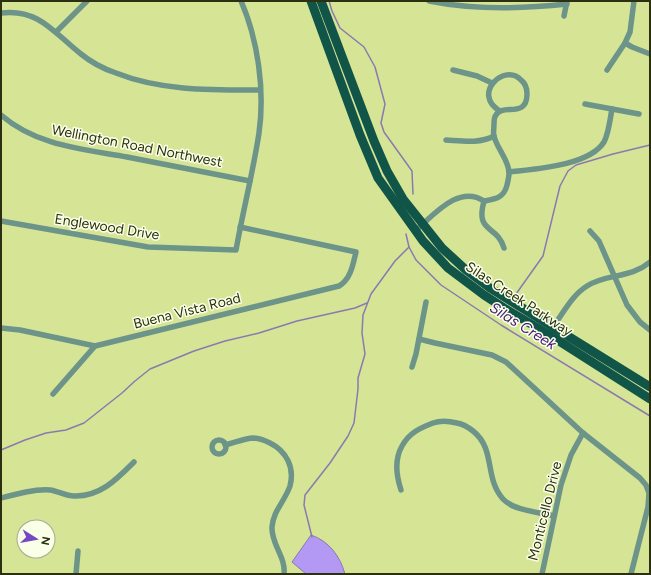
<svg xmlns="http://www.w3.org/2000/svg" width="651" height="575" viewBox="0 0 651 575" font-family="Figtree,sans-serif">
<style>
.water{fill:#b399f3;stroke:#8a7aaf}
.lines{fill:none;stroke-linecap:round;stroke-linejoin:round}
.stream{stroke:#8a7aaf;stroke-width:1.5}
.street{stroke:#6d9489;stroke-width:5.5}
.primary{stroke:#105548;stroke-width:9}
.labels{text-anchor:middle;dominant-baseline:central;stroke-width:3;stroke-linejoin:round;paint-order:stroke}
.street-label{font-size:14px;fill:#2c3010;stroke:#faffe8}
.water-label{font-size:15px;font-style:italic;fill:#42177a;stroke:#faffe8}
</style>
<rect width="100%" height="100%" fill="#d6e496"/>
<path class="water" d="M311 535C329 541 340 556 345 574H306L292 562Z"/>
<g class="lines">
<g class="stream">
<polyline points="329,1 332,11 340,28 364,47 375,67 385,104 381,123 384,132 412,171 413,194"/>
<polyline points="406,234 409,247 416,260 441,285 501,325 650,416"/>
<polyline points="516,294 543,256 560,186 568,171 576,165 613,154 650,145"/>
<polyline points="1,450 25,440 46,433 66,430 84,423 122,393 135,381 150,369 194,351 225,341 259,333 297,321 355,308 367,303"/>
<polyline points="312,537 304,505 305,495 330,463 348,436 354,423 358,389 358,378 365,354 362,333 363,315 371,294 395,261 409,247"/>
</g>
<g class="street">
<path d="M429 1C474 10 521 9 567 4"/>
<path d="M1 13C39 8 55 34 81 54 92 63 104 69 116 73 161 91 212 90 260 90"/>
<polyline points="564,16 567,1"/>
<polyline points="56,32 87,1"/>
<polyline points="625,43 632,47 650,54"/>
<polyline points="453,70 477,76 492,83"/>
<polyline points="607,70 625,43 630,32 634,1"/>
<polyline points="585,104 639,114"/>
<path d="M1 115C37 146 82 149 127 157 168 165 209 173 250 181"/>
<path d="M446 140C462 141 479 144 494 136"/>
<path d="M509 172C534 169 589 166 604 142 609 132 610 119 612 109"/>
<path d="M484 201C475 234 497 224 504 248"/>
<path d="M1 221 148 247 236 250C243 211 253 172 259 133 265 90 258 40 241 1"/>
<path d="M415 231C433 216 458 184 484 201 495 199 504 198 507 185 508 181 509 177 509 173 509 160 497 149 494 136 493 133 494 128 494 124 494 121 494 117 496 115 502 103 527 119 527 94 527 89 525 83 521 80 505 62 471 94 500 111"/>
<polyline points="590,231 599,241 627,305 640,322 650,330"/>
<path d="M1 328 20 330 95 346 339 286C351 279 353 264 356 252L240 227"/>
<path d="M552 328C563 314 571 296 587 286 607 273 630 279 650 262"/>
<polyline points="419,339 435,343 492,355 506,362 583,433 640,478 646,485 649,493 648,507 631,574"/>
<polyline points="412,367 416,354 426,302"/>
<polyline points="53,394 95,346"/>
<circle cx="219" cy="447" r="7"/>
<path d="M225 445C234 443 243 439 252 438 258 438 264 440 270 443 286 451 295 467 290 486 285 501 273 511 272 527 271 544 286 557 284 574"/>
<path d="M401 490C396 475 394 460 402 446 409 433 420 428 433 423 441 420 449 421 457 423 463 424 468 427 473 431 496 449 484 478 503 499 514 511 539 512 554 516"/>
<path d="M1 498C16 494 34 489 50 490 58 491 66 496 74 496 100 497 117 479 134 462"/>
<polyline points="76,574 78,551"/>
<polyline points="542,574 561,485 571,455 583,433"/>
</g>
<g class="primary">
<polyline points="311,1 360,135 378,178 423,241 448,268 484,295 504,308 548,334 650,399"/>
<polyline points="321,1 374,141 387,171 403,199 442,248 466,270 490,288 650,387"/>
</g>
</g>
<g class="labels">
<g class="street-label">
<text transform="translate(137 146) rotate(11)">Wellington Road Northwest</text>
<text transform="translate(107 227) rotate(9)">Englewood Drive</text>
<text transform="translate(519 299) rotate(33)">Silas Creek Parkway</text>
<text transform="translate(187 311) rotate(-14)">Buena Vista Road</text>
<text transform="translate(545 511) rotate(-76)">Monticello Drive</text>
</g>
<g class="water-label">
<text transform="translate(523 326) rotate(32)">Silas Creek</text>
</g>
</g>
<rect width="651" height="575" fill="none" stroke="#2c3010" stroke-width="4"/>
<g transform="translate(36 539) rotate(101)"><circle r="19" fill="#faffe8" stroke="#a8ac92"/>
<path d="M0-3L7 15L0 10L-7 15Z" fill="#7549c1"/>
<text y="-6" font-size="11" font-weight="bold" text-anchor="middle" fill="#2c3010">N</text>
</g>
</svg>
